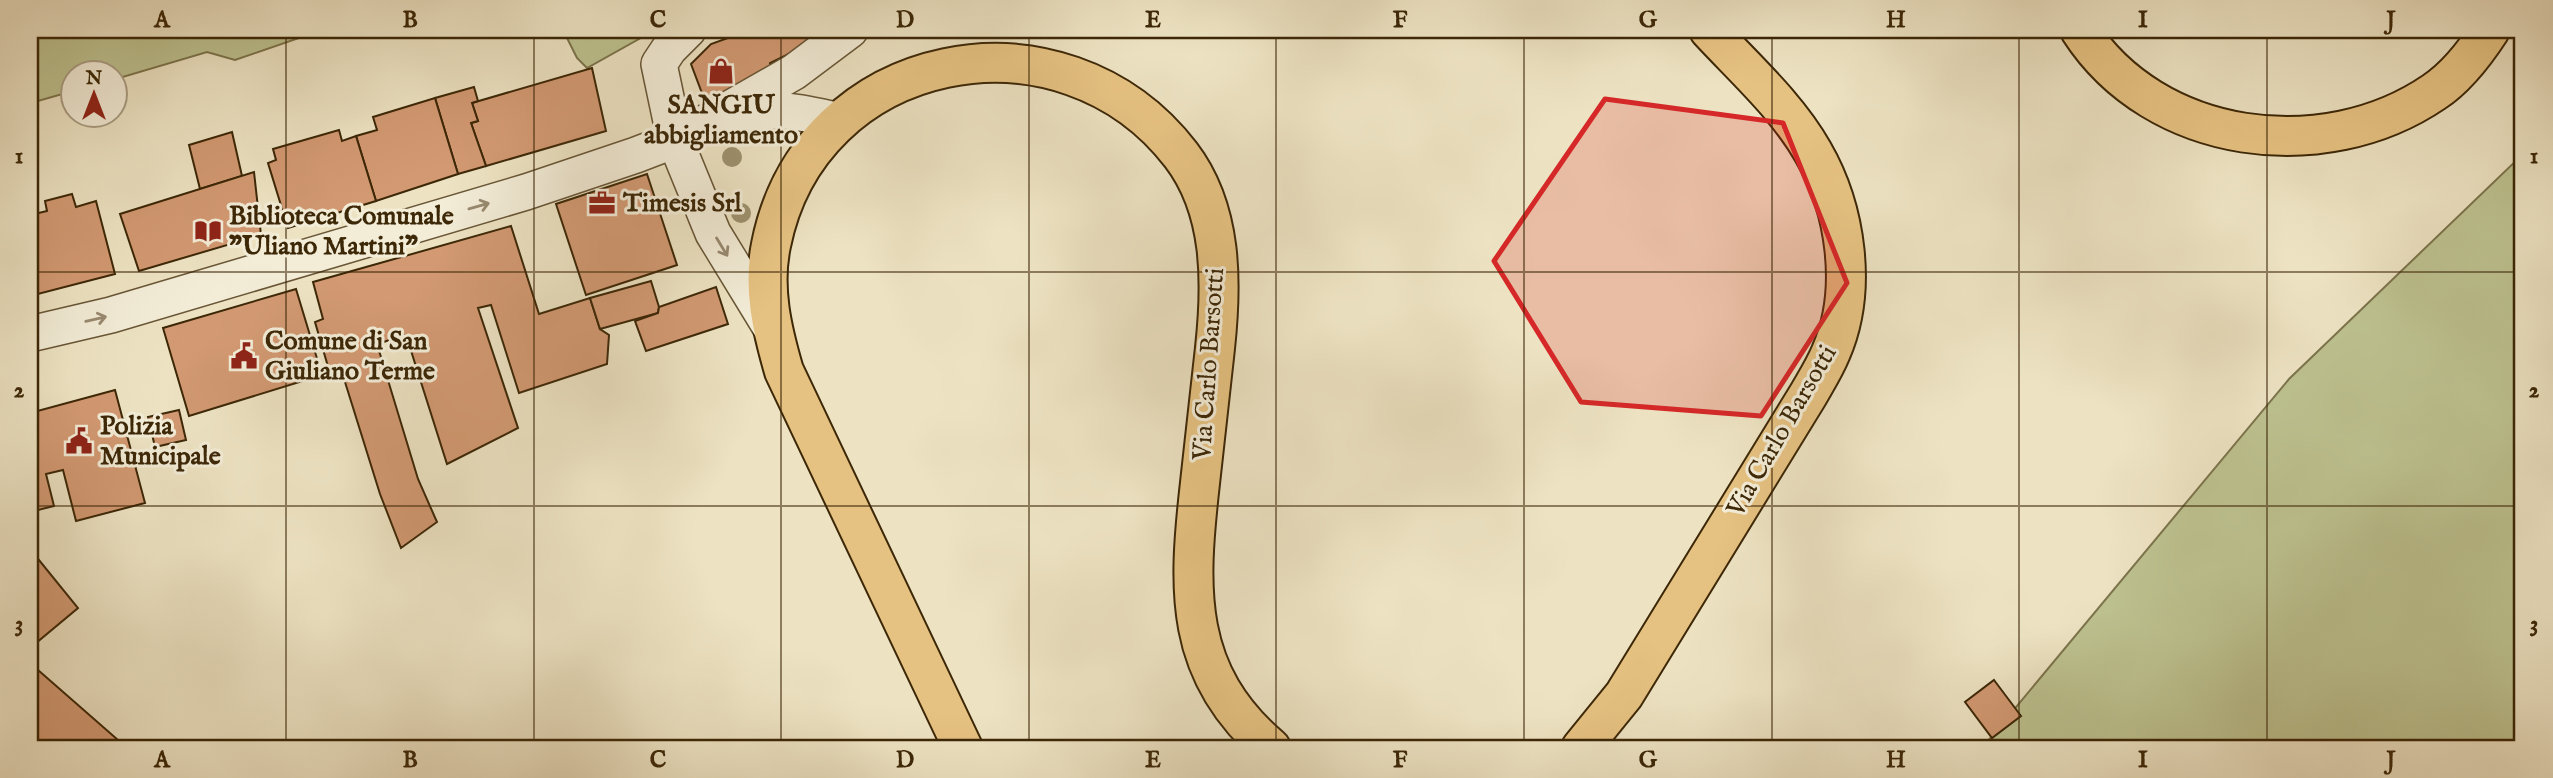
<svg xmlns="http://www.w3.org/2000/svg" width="2553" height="778" viewBox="0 0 2553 778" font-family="'IM FELL English',serif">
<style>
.green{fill:#bdc290;stroke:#7c744c;stroke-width:2}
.building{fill:#d29972;stroke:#3c2707;stroke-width:2}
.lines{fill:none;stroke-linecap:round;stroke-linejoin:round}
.minor-casing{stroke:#685636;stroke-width:38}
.primary-casing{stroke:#3c2707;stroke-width:42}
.minor{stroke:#f3edd8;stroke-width:35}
.primary{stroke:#e6c282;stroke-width:38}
.tree{fill:#9d916e}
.oneway{stroke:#988a70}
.marked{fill:#d62828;fill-opacity:0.2;stroke:#d62828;stroke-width:5;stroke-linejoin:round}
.grid{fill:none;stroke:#3c2707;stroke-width:2;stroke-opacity:0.55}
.labels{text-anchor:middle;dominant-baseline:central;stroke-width:6;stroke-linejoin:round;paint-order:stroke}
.poi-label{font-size:26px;font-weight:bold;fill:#3c2707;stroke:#f3edd8;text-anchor:start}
.street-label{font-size:26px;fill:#3c2707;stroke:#f3edd8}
.neatline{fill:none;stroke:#3c2707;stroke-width:2.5}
.grid-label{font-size:23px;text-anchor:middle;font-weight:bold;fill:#3c2707}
</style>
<rect width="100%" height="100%" fill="#ede3c3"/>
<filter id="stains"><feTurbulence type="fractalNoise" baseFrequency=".00286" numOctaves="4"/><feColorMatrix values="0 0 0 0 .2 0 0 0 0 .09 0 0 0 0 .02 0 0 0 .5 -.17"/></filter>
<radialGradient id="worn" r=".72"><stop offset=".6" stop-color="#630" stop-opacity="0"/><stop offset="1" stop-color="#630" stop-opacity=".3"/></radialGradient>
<g class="green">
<polygon points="30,30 322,30 235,60 207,52 116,79 116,74 74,74 73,91 31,103"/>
<polygon points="563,30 655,30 587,68 577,58"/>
<polygon points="2523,154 2523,748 1982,748 2289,379"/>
</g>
<g class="building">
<polygon points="750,30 838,30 770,63 772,76 708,109 691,64 711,44"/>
<polygon points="592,68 606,131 486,166 471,123 478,121 472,103"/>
<polygon points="474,87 478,101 472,103 478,121 471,123 486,166 458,174 435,98"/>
<polygon points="435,98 458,174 376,201 356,136 377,130 373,117"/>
<polygon points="339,130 342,141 356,136 376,201 288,228 268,163 276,160 273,149"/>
<polygon points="232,132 242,176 200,189 189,145"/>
<polygon points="254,172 261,235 139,271 120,214"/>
<polygon points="647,174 677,265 586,295 556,204"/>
<polygon points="72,194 76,207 96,201 115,274 30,296 30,215 47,211 45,201"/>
<polygon points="511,226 539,314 590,298 600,329 609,335 607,364 519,393 491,305 478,308 518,428 447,464 406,335 377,344 418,479 437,522 401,548 380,494 340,366 329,370 315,322 323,319 313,282"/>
<polygon points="651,281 659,307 658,313 600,329 590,298"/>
<polygon points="716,287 728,324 646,351 635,321 658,313 659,307"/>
<polygon points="296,289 322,375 189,416 163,328"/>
<polygon points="115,390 145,503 76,521 63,470 46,474 54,506 30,512 30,413"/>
<polygon points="179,410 186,440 155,447 148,417"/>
<polygon points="30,549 78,608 30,648"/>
<polygon points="30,663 126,747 125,748 30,748"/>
<polygon points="1994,680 2021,716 1992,738 1965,702"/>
</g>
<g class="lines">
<g class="minor-casing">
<g id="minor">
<polyline points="688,30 669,49 659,64 675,140 713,233 771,328"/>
<path d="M731 118C777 107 794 110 839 121"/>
<polyline points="30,334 111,315 526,192 636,155 675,140 794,72 850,30"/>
</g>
</g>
<g class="primary-casing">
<g id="primary">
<path d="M2080 30C2155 146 2324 167 2434 92 2457 77 2475 53 2490 30"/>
<path d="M963 748 784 371C772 330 762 288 771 245 810 48 1062 0 1181 155 1223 210 1222 283 1215 348 1210 393 1205 438 1200 483 1188 589 1183 673 1271 748"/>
<path d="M1581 748 1624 695 1808 395C1816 381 1825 367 1831 352 1858 290 1846 209 1813 152 1787 106 1744 68 1709 30"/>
</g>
</g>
<use href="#minor" class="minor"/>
<use href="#primary" class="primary"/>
</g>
<g class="tree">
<circle cx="732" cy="157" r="10"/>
<circle cx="741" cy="213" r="10"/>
</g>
<defs><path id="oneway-shaft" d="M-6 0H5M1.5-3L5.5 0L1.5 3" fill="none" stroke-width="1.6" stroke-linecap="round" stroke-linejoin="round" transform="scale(1.75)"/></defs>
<g class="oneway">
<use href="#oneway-shaft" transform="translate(479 206) rotate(-16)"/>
<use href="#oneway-shaft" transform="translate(722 247) rotate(59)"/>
<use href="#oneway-shaft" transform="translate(96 319) rotate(-13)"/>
</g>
<path class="marked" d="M1605 99 1783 123 1847 283 1761 416 1581 402 1494 261Z"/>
<path class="grid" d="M286 30V748M534 30V748M781 30V748M1029 30V748M1276 30V748M1524 30V748M1772 30V748M2019 30V748M2267 30V748M30 272H2523M30 506H2523"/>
<defs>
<g id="shop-bare" transform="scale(2.1)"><path d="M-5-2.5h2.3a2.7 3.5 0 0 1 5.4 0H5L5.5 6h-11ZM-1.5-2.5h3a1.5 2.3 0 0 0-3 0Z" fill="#8f2418" stroke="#f3edd8" stroke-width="2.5" paint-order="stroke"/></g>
<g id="office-bare" transform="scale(2.1)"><path d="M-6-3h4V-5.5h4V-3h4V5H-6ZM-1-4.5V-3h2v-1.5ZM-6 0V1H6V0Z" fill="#8f2418" stroke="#f3edd8" stroke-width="2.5" paint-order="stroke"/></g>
<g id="library-bare" transform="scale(2.1)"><path d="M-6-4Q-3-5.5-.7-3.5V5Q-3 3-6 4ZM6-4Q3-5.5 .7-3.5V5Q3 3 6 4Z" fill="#8f2418" stroke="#f3edd8" stroke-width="2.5" paint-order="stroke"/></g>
<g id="civic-bare" transform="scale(2.1)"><path d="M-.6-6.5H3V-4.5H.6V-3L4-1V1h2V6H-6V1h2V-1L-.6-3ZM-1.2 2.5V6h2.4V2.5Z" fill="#8f2418" stroke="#f3edd8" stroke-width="2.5" paint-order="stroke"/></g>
</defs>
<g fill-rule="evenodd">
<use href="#shop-bare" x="721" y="71"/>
<use href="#office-bare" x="602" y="203"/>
<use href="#library-bare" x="208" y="231"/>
<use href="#civic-bare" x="244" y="356"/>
<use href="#civic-bare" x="79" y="441"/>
</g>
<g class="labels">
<g class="poi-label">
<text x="721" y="105" text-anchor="middle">SANGIU<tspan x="721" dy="30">abbigliamento</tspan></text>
<text x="623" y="203">Timesis Srl</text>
<text x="229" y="216">Biblioteca Comunale<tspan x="229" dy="30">"Uliano Martini"</tspan></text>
<text x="265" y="341">Comune di San<tspan x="265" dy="30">Giuliano Terme</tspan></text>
<text x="100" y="426">Polizia<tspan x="100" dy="30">Municipale</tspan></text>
</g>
<g class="street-label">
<text transform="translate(1209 364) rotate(-86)">Via Carlo Barsotti</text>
<text transform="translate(1782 431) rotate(-60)">Via Carlo Barsotti</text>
</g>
</g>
<rect width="2553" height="778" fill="none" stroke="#ede3c3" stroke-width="77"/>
<g transform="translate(94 94)"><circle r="33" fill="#f3edd8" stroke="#aa9e84" stroke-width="2"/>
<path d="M0-5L12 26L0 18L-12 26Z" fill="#8f2418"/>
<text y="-10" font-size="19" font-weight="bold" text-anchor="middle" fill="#3c2707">N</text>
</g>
<rect x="38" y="38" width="2476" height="702" class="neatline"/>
<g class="grid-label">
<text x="162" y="27">A</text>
<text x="410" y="27">B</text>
<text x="658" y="27">C</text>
<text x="905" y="27">D</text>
<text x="1153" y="27">E</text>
<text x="1400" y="27">F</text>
<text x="1648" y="27">G</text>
<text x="1896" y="27">H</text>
<text x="2143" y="27">I</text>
<text x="2391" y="27">J</text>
<text x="19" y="163">1</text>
<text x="2534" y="163">1</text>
<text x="19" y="397">2</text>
<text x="2534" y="397">2</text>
<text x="19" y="631">3</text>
<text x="2534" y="631">3</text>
<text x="162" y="767">A</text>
<text x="410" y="767">B</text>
<text x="658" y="767">C</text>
<text x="905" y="767">D</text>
<text x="1153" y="767">E</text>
<text x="1400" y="767">F</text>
<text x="1648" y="767">G</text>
<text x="1896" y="767">H</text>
<text x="2143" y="767">I</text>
<text x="2391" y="767">J</text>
</g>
<rect width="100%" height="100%" filter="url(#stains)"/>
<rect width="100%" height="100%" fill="url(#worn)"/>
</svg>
